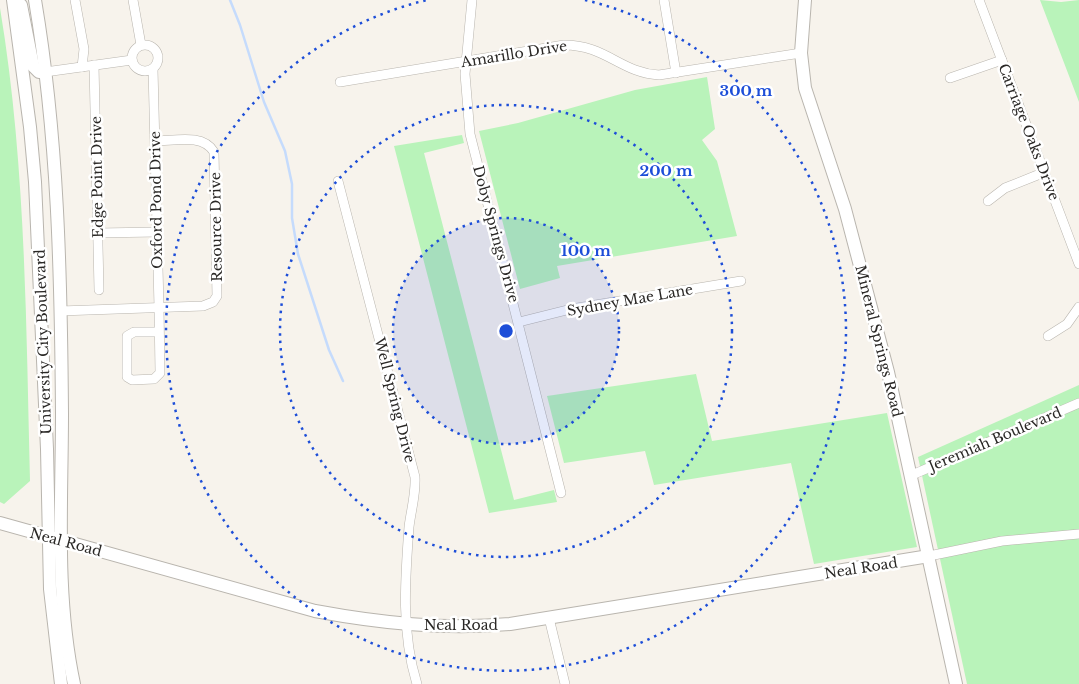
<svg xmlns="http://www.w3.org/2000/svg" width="1079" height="684" viewBox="0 0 1079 684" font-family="'Libre Baskerville',serif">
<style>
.green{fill:#b9f3ba}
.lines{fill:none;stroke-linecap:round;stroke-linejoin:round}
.stream{stroke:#c5dbfc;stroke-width:2.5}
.street-casing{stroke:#b9b5ae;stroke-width:10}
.secondary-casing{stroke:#b9b5ae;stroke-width:14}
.street{stroke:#fff;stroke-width:9}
.secondary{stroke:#fff;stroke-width:12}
.ring{fill:none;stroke:#1d4ed8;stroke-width:2.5;stroke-dasharray:2.5 5}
.labels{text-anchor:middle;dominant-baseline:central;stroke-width:5;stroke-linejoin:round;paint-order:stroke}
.street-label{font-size:14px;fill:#2a2826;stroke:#fff}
.centre{fill:#1d4ed8;stroke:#fff;stroke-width:2.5}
.ring-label{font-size:15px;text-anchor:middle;font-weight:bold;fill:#1d4ed8;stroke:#fff;stroke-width:5;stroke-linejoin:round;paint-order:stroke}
</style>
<rect width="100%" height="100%" fill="#f7f3ec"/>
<g class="green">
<polygon points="1040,0 1061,2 1079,0 1079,102"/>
<path d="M0 8C26 164 26 323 30 481L4 504 0 502Z"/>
<polygon points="707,77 715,129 702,140 717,161 737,236 557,266 560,278 520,289 479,131 518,123 635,90"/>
<polygon points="462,135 464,143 424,153 514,500 554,490 557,502 489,513 394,146"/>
<polygon points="696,374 712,441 887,413 917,547 814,564 791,463 654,485 645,451 564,463 547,396"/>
<polygon points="1079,385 1079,684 967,684 918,457"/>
</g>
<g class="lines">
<polyline class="stream" points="230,0 240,25 264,102 285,151 292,184 292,218 298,254 329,350 343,381"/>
<g class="street-casing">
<g id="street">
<polyline points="75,0 84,49 82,67"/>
<polyline points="133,0 141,45"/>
<polyline points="472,0 465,74 470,134 561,493"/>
<polyline points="664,0 676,73"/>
<polyline points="979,0 1079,264"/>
<circle cx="145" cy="58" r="13"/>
<polyline points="94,65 99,290"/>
<polyline points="153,69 159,307 160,373 154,379 132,380 127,377 127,336 134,332 159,332"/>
<polyline points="45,72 132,60"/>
<polyline points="950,78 1002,60"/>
<path d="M340 82 564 45C606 45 621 73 659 75L801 53"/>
<path d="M338 181 415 477C416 494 411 510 409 527 405 580 401 633 417 684"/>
<polyline points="988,201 1005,188 1045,172"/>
<polyline points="98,233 157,232"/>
<path d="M60 311 203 306 213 302 217 296 214 152C203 133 174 141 155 141"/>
<polyline points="519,322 571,309 741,281"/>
<polyline points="1048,336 1067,324 1079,307"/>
<polyline points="912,475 1079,403"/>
<polyline points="929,556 1002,541 1079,534"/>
<polyline points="549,618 565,684"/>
</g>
</g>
<g class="secondary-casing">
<g id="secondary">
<polyline points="13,0 30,127 35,182 47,449 50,589 61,684"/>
<path d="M35 0C58 136 61 276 62 413 62 504 55 595 74 684"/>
<polyline points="805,0 801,53 805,88 845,209 888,372 956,684"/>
<polyline points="21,5 33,66 39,72 45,72"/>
<path d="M0 523 315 611C380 623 444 630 510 624L929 556"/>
</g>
</g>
<use href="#street" class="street"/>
<use href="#secondary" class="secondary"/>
</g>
<circle cx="506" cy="331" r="113" fill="#1d4ed8" fill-opacity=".12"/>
<g class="ring">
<circle cx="506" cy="331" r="113"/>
<circle cx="506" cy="331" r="226"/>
<path d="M585 0A340 340 0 1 1 427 0"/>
</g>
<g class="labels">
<g class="street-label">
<text transform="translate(514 54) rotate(-9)">Amarillo Drive</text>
<text transform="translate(1029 132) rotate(69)">Carriage Oaks Drive</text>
<text transform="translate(97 177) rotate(-91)">Edge Point Drive</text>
<text transform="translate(156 200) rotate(-91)">Oxford Pond Drive</text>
<text transform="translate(216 227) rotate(-91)">Resource Drive</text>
<text transform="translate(496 234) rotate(75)">Doby Springs Drive</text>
<text transform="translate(630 300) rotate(-10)">Sydney Mae Lane</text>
<text transform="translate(879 341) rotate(76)">Mineral Springs Road</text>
<text transform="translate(43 342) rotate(-92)">University City Boulevard</text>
<text transform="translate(395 400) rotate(76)">Well Spring Drive</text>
<text transform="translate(995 439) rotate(-23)">Jeremiah Boulevard</text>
<text transform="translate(66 542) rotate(15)">Neal Road</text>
<text transform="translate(861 568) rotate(-9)">Neal Road</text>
<text x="461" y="625">Neal Road</text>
</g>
</g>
<circle cx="506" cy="331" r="8" class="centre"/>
<g class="ring-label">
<text x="746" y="96">300 m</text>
<text x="666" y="176">200 m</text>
<text x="586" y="256">100 m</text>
</g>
</svg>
